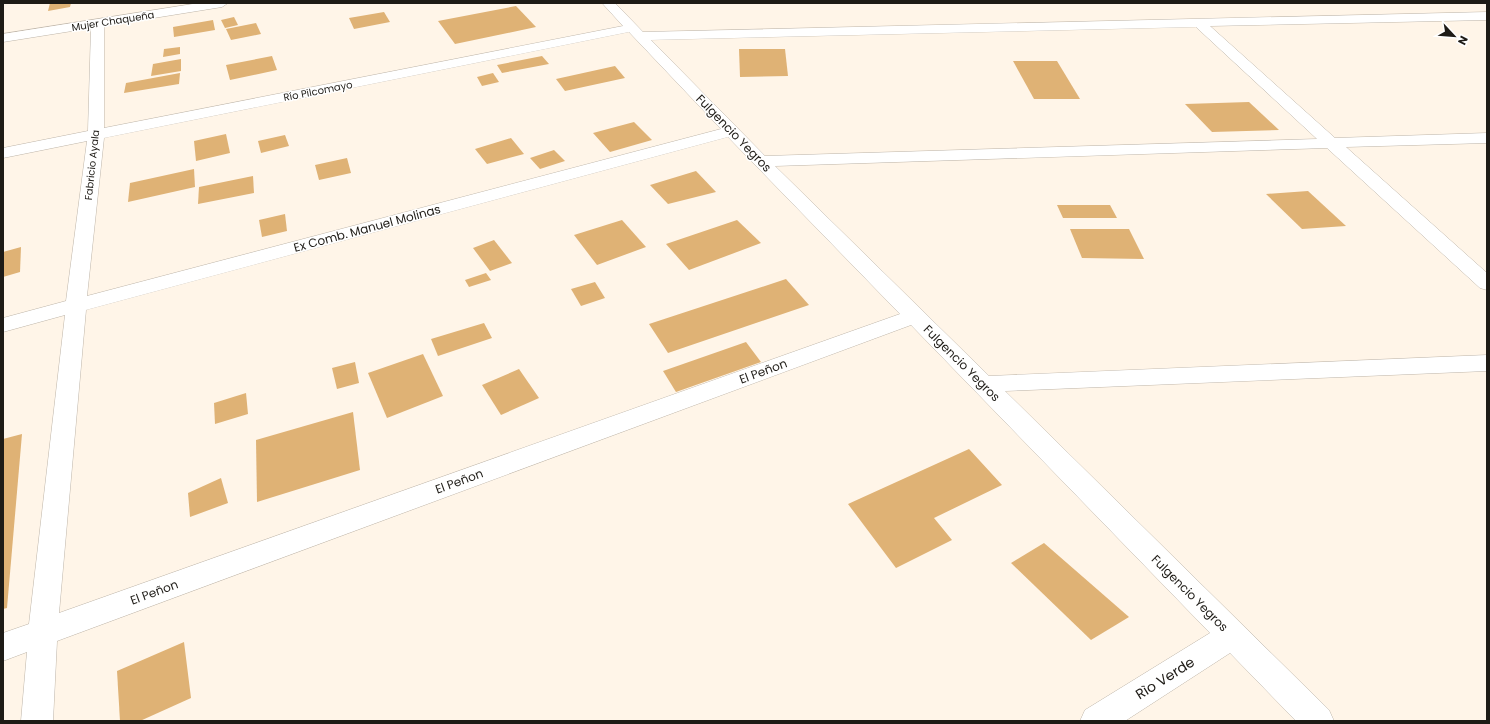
<svg xmlns="http://www.w3.org/2000/svg" width="1490" height="724" viewBox="0 0 1490 724" font-family="Poppins,sans-serif">
<style>
.building{fill:#dfb275}
.lines{fill:none;stroke-linecap:round;stroke-linejoin:round}
.street-casing{stroke:#beb5a9;stroke-width:1}
.street{fill:#fff;fill-rule:evenodd}
.labels{text-anchor:middle;dominant-baseline:central;stroke-width:3;stroke-linejoin:round;paint-order:stroke}
.far-street-label{font-size:10px;fill:#1e1b16;stroke:#fff}
.street-label{font-size:12px;fill:#1e1b16;stroke:#fff}
.near-street-label{font-size:14px;fill:#1e1b16;stroke:#fff}
</style>
<rect width="100%" height="100%" fill="#fff5e8"/>
<g class="building">
<polygon points="50,3 71,3 70,7 48,11"/>
<polygon points="516,6 536,27 455,44 438,21"/>
<polygon points="384,12 390,22 354,29 349,18"/>
<polygon points="234,17 238,25 225,28 221,20"/>
<polygon points="213,20 215,30 174,37 173,27"/>
<polygon points="256,23 261,34 231,40 226,29"/>
<polygon points="180,47 180,54 163,57 164,49"/>
<polygon points="739,49 785,49 788,76 740,77"/>
<polygon points="272,56 277,70 230,80 226,65"/>
<polygon points="542,56 549,64 502,73 497,65"/>
<polygon points="181,59 181,71 151,76 153,64"/>
<polygon points="1013,61 1057,61 1080,99 1034,99"/>
<polygon points="615,66 625,78 565,91 556,79"/>
<polygon points="180,73 179,84 124,93 126,83"/>
<polygon points="493,73 499,82 482,86 477,77"/>
<polygon points="1249,102 1279,130 1212,132 1185,104"/>
<polygon points="634,122 652,140 610,152 593,133"/>
<polygon points="226,134 230,153 196,161 194,141"/>
<polygon points="285,135 289,146 261,153 258,141"/>
<polygon points="511,138 524,154 487,164 475,149"/>
<polygon points="554,150 565,161 540,169 530,158"/>
<polygon points="347,158 351,173 319,180 315,165"/>
<polygon points="194,169 195,187 128,202 130,183"/>
<polygon points="696,171 716,192 668,204 650,185"/>
<polygon points="253,176 254,193 198,204 199,187"/>
<polygon points="1308,191 1346,226 1302,229 1266,194"/>
<polygon points="1057,205 1110,205 1117,218 1063,218"/>
<polygon points="285,214 287,231 262,237 259,220"/>
<polygon points="622,220 646,247 597,265 574,235"/>
<polygon points="737,220 761,243 689,270 666,244"/>
<polygon points="1070,229 1129,229 1144,259 1082,258"/>
<polygon points="494,240 512,263 490,271 473,248"/>
<polygon points="21,247 20,272 3,277 3,252"/>
<polygon points="486,273 491,280 469,287 465,280"/>
<polygon points="786,279 809,305 668,353 649,324"/>
<polygon points="595,282 605,298 581,306 571,289"/>
<polygon points="484,323 492,338 438,356 431,339"/>
<polygon points="746,342 761,362 676,392 663,371"/>
<polygon points="423,354 443,396 387,418 368,373"/>
<polygon points="355,362 359,383 337,389 332,368"/>
<polygon points="519,369 539,398 501,415 482,385"/>
<polygon points="246,393 248,414 215,424 214,403"/>
<polygon points="353,412 360,470 257,502 256,440"/>
<polygon points="22,434 7,608 3,609 3,439"/>
<polygon points="969,449 1002,485 934,518 952,540 896,568 848,504"/>
<polygon points="221,478 228,503 190,517 188,493"/>
<polygon points="1044,543 1129,617 1091,640 1011,563"/>
<polygon points="184,642 191,698 140,721 120,721 117,671"/>
</g>
<g class="lines">
<g class="street-casing">
<path id="street" d="M199 3H228L222 7 104 26V128L623 26 602 3H615L643 32 1487 12V20L1210 26 1335 138 1487 133V143L1346 147 1487 273V290L1480 288 1327 148 775 166 989 376 1487 355V371L1005 391 1329 710 1334 721H1296L1230 653 1125 721H1080L1085 710 1210 633 911 325 57 641 53 721H21L27 652 3 661V633L29 624 65 315 3 332V318L66 301 87 141 3 158V148L88 131 91 28 3 42V34ZM1196 27 1317 139 765 156 651 40ZM629 32 721 129 87 296 104 138ZM728 137 900 314 59 613 86 310Z"/>
</g>
<use href="#street" class="street"/>
</g>
<g class="labels">
<g class="far-street-label">
<text transform="translate(113 21) rotate(-9)">Mujer Chaqueña</text>
<text transform="translate(318 91) rotate(-11)">Río Pilcomayo</text>
<text transform="translate(92 165) rotate(-84)">Fabricio Ayala</text>
</g>
<g class="street-label">
<text transform="translate(734 133) rotate(46)">Fulgencio Yegros</text>
<text transform="translate(367 228) rotate(-15)">Ex Comb. Manuel Molinas</text>
<text transform="translate(962 363) rotate(45)">Fulgencio Yegros</text>
<text transform="translate(763 371) rotate(-20)">El Peñon</text>
<text transform="translate(459 481) rotate(-20)">El Peñon</text>
<text transform="translate(154 592) rotate(-20)">El Peñon</text>
<text transform="translate(1190 593) rotate(45)">Fulgencio Yegros</text>
</g>
<g class="near-street-label">
<text transform="translate(1165 678) rotate(-32)">Rìo Verde</text>
</g>
</g>
<rect width="1490" height="724" fill="none" stroke="#1e1b16" stroke-width="8"/>
<g transform="translate(1454 36) rotate(116)" stroke="#ffffff" stroke-width="3" paint-order="stroke">
<path d="M0-3L7 15L0 10L-7 15Z" fill="#1e1b16"/>
<text y="-6" font-size="11" font-weight="bold" text-anchor="middle" fill="#1e1b16">N</text>
</g>
</svg>
